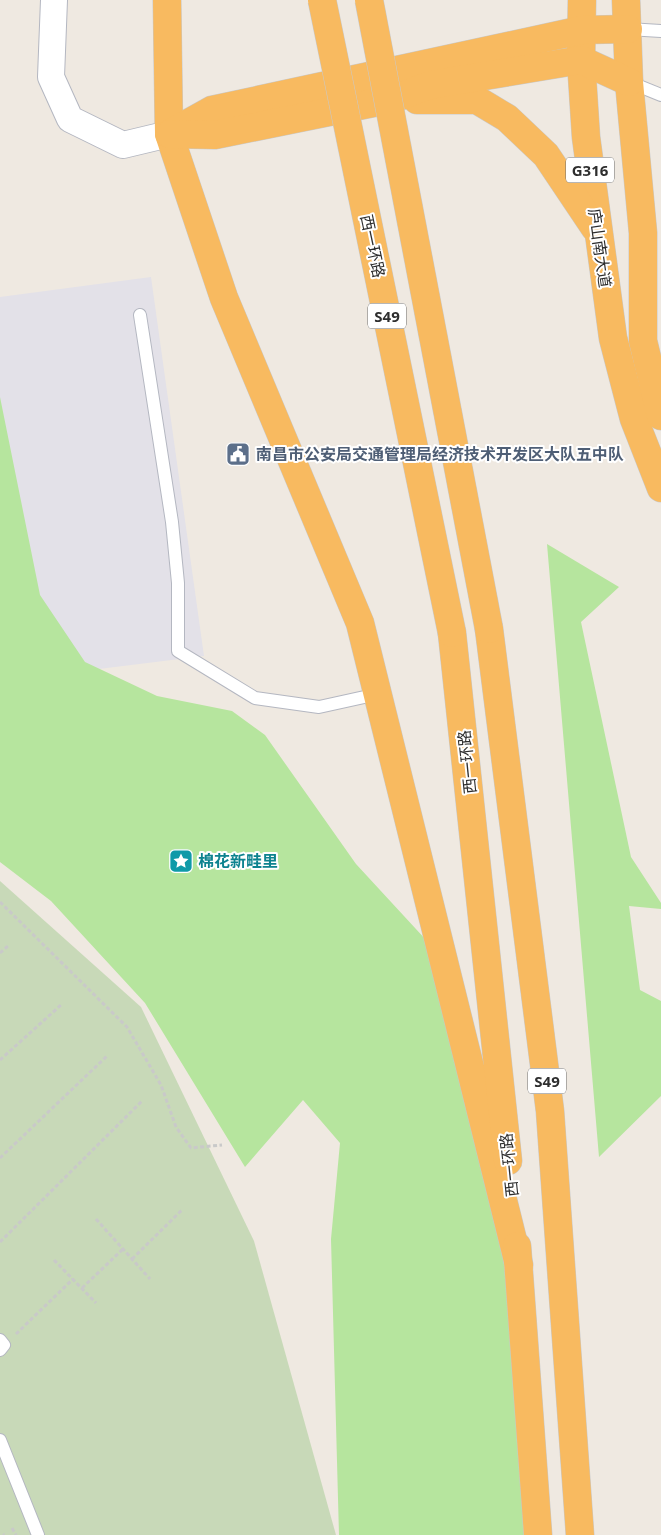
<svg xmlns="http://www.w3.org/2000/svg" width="661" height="1535" viewBox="0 0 661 1535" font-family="'Noto Sans','Noto Sans SC',sans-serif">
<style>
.industrial{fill:#e3e1e8}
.green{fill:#b6e59e}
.cemetery{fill:#c8d9b8}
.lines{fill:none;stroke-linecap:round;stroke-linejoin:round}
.service-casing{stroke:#b4b7c1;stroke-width:14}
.minor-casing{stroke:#b4b7c1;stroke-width:28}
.trunk-casing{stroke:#c9c9c9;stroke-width:29}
.path{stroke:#c9c9c9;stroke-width:3;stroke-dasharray:4 2.5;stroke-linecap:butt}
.service{stroke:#fff;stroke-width:12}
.minor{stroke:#fff;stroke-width:26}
.trunk{stroke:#f8ba60;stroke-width:28}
.trunk-bridge-casing{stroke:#c9c9c9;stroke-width:29;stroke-linecap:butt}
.trunk-bridge{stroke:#f8ba60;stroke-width:28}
.labels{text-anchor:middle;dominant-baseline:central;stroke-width:4;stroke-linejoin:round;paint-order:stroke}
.shield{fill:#fff;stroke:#6d6d6d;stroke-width:1}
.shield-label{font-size:15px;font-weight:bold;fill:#2e2e2e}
.street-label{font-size:16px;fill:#2e2e2e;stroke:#fff}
.service-label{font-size:16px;font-weight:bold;fill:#4e5e75;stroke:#fff;text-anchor:start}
.culture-label{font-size:16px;font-weight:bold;fill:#0d838f;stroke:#fff;text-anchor:start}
</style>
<rect width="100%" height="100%" fill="#efe9e1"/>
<polygon class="industrial" points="151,277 204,656 34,677 0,470 0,297"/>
<g class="green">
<polygon points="0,397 40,595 85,662 157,696 232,711 265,735 356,864 439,954 507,1275 525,1535 339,1535 331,1239 340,1143 303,1100 245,1167 145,1003 51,901 0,862"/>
<polygon points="547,544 619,587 581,622 631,857 661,903 661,909 629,906 640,990 661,1001 661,1096 599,1157"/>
</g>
<polygon class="cemetery" points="0,881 141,1007 254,1241 336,1535 0,1535"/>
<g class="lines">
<g class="service-casing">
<g id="service">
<polyline points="628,29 661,31"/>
<polyline points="629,82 661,95"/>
<polyline points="140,315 172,522 178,583 178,651 255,698 319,707 378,694"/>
<polyline points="0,1340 4,1345 0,1350"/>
<polyline points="0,1440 38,1535"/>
</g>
</g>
<g class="minor-casing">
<polyline id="minor" points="54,0 51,77 70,119 123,145 169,134"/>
</g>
<g class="trunk-casing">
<g id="trunk">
<polyline points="167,0 169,134 224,298 360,623 519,1265"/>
<polyline points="582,0 581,60 586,137 613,338 634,419 661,488"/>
<polyline points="626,0 629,82 643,233 643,341 661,416"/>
<polyline points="417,100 477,100 507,118 546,155 595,228"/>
<polyline points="169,134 212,110 582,30 628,29"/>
<polyline points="170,134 215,135 393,99 430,85 581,60 629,82"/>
<polyline points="489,629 550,1111 580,1535"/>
<polyline points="452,633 508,1161"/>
<polyline points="517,1246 538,1535"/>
</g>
</g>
<g class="path">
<polyline points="0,902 127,1027 161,1085 176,1127 191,1148 222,1145"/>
<polyline points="0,953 9,945"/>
<polyline points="0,1060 62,1004"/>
<polyline points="0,1158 107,1056"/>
<polyline points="96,1219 150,1279"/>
<polyline points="0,1242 142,1101"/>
<polyline points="132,1259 183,1209"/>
<polyline points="54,1260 96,1303"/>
<polyline points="82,1288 123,1249"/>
<polyline points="16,1334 73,1279"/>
<polyline points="12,1528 16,1535"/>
<polyline points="3,1534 4,1535"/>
</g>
<use href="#service" class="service"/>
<use href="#minor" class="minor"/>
<use href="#trunk" class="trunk"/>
<g class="trunk-bridge-casing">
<g id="trunk-bridge">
<polyline points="322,0 452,633"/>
<polyline points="369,0 489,629"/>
</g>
</g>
<use href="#trunk-bridge" class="trunk-bridge"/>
</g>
<defs>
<g id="civic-square" transform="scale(1.25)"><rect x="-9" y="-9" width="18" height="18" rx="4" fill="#5c6f8a" stroke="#fff"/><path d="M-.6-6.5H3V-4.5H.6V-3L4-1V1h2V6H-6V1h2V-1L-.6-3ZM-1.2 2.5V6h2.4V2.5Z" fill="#fff"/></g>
<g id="sight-square" transform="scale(1.25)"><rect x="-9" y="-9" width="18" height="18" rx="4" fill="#0f9aa8" stroke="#fff"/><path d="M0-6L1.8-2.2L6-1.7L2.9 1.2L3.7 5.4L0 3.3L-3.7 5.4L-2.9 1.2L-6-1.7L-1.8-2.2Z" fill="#fff"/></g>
</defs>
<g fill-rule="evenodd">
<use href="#civic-square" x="238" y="454"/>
<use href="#sight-square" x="181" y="861"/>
</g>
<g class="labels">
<g class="shield">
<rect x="566" y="157.5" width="48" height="25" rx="4"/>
<rect x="368" y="303.5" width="38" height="25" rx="4"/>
<rect x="528" y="1068.5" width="38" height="25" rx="4"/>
</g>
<g class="shield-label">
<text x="590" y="170">G316</text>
<text x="387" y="316">S49</text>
<text x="547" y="1081">S49</text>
</g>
<g class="street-label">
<text transform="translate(373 246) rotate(78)">西一环路</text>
<text transform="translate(600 248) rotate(82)">庐山南大道</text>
<text transform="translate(467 762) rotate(-96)">西一环路</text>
<text transform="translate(509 1165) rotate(-96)">西一环路</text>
</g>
<g class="service-label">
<text x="256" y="454">南昌市公安局交通管理局经济技术开发区大队五中队</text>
</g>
<g class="culture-label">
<text x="198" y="861">棉花新畦里</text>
</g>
</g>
</svg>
